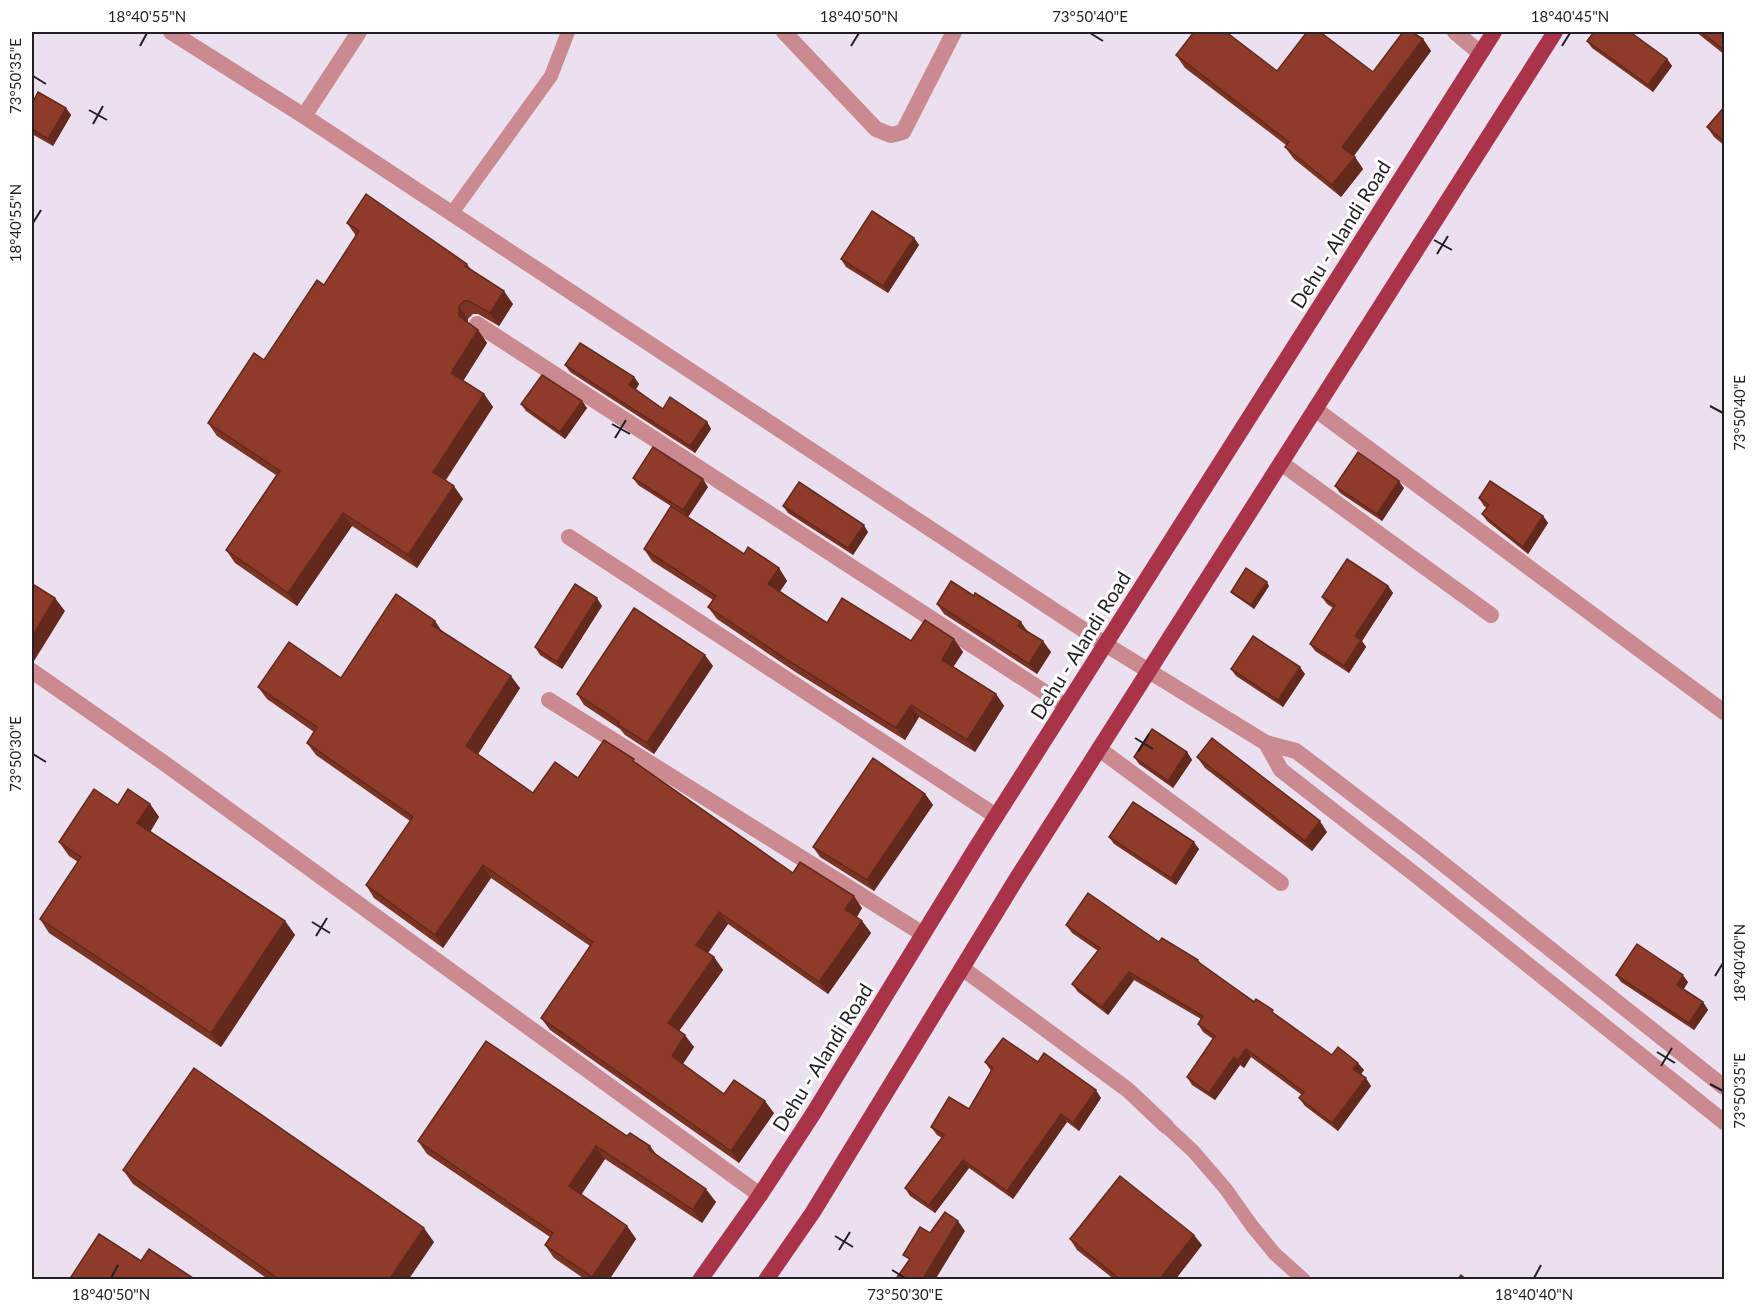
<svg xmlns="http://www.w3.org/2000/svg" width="1756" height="1311" viewBox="0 0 1756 1311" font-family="Lato,sans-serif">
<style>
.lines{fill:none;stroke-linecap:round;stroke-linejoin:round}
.service{stroke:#cb8a8f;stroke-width:14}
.minor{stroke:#cb8a8f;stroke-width:16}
.primary{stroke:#a9344a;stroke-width:16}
.wall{fill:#7b3323}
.shaded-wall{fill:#64291d}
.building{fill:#8f3b29;stroke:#64291d;stroke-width:1.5}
.ticks{fill:none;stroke:#231f24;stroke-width:2}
.labels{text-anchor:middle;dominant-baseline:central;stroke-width:6;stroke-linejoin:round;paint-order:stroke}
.street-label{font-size:20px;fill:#231f24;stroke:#fff}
.neatline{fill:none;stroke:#231f24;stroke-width:2}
.ticks-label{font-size:15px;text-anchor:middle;fill:#231f24}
</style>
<rect width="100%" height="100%" fill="#ebe0ef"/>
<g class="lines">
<g class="service">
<polyline points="452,213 551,76 568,32"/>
<polyline points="1166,1126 1193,1151 1225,1188 1252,1226 1275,1254 1304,1280"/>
</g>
<g class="minor">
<polyline points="171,32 304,116 1105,644 1266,743 1296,751 1423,848 1724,1087"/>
<polyline points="784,32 876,129 891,135 903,132 954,32"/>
<polyline points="1455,32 1480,53"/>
<polyline points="304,116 359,32"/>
<polyline points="477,324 1066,706"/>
<polyline points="1315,409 1724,712"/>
<polyline points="1281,463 1491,615"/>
<polyline points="569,537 996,816"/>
<polyline points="32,671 164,763 760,1195"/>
<polyline points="549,700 923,934"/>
<polyline points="1266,743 1281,770 1422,880 1724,1122"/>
<polyline points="1099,749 1281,883"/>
<polyline points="962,968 1128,1090 1166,1126"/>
</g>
<g class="primary">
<polyline points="700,1280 760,1195 813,1114 974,851 1494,32"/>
<polyline points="766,1280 813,1212 1017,878 1555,32"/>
</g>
</g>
<g class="wall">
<polygon points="1696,32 1725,32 1725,55"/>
<polygon points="1423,39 1431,51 1354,156 1363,169 1341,197 1294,159 1285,147 1286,145 1185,68 1176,55 1277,71 1373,72"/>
<polygon points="1587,41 1667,59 1672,66 1653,92 1592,48"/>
<polygon points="32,104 66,108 71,115 53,146 32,134"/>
<polygon points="1725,106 1725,146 1714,137 1707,127"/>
<polygon points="347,223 467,264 472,271 513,304 499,326 478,314 473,314 468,319 468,323 478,330 487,343 463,381 484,394 493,407 446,480 463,499 417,568 352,526 297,606 235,563 226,550 276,475 217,436 208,423 264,360 324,285 356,236"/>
<polygon points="914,238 919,245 888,293 846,267 841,259"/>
<polygon points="565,365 634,377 639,384 636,389 663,409 707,422 711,429 695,453 570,372"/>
<polygon points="582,401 587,408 565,439 526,411 521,404"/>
<polygon points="633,478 708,487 688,517 638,485"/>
<polygon points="1335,486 1404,488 1382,521 1340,493"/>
<polygon points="1479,498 1543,516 1548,523 1528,554 1487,521 1482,514 1487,508 1484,506"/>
<polygon points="783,506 868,532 853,555 788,513"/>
<polygon points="644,549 744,554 779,568 787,581 780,591 827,623 911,641 954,639 963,652 953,667 996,694 1004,706 975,752 919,717 905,740 797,673 717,619 708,607 713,600 652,561"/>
<polygon points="1269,586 1254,609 1234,595 1231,592"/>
<polygon points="1388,586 1393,593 1362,641 1366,647 1349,673 1315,651 1310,644 1333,608 1327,604 1322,597"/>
<polygon points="937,604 1028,631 1051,652 1037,674 944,614"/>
<polygon points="602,606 562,669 540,655 535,647"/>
<polygon points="435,621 442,632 520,688 478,754 533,793 578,778 639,765 793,873 862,908 857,917 862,921 871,933 828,994 728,924 708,953 714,957 723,970 679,1031 694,1047 683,1064 724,1094 774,1113 739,1163 550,1030 541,1018 590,946 491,878 443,948 374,898 366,885 410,821 316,755 307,743 314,732 267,699 258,687 341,678"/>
<polygon points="713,666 654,754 625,735 620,729 584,705 577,694"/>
<polygon points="1231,669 1305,674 1283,707 1236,676"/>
<polygon points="1187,752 1192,760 1173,788 1139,764 1134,757"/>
<polygon points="1197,757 1327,832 1312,851 1205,768"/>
<polygon points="925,794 933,805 874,891 820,857 813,847"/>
<polygon points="150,804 159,817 150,832 285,921 295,935 221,1047 49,933 40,919 78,862 69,856 59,842 118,805"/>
<polygon points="1109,837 1199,849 1176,885 1114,844"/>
<polygon points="1066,925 1159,942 1198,960 1201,964 1332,1055 1364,1070 1361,1074 1371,1086 1338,1131 1305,1106 1299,1098 1302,1095 1251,1057 1244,1068 1240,1065 1215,1100 1192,1085 1187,1077 1213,1039 1203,1032 1198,1024 1201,1019 1134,980 1108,1015 1078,992 1072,984 1098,951 1072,933"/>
<polygon points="1616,975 1688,982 1683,990 1703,1002 1708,1010 1694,1030 1621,982"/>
<polygon points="985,1062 1038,1062 1101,1098 1079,1131 1067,1122 1013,1199 969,1168 935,1213 910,1196 905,1188 942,1138 937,1135 931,1127 969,1109 991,1071"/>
<polygon points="627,1136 650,1146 656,1154 716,1202 702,1223 605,1159 581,1195 627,1226 636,1239 609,1280 586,1280 554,1258 545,1245 550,1237 427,1154 418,1141"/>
<polygon points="123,1170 434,1242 408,1280 269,1280 133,1184"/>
<polygon points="1070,1239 1202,1245 1175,1280 1115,1280 1077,1250"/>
</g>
<g class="shaded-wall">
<polygon points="1423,39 1431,51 1351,159 1342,147"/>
<polygon points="1667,59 1672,66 1653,92 1648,85"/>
<polygon points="66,108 71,115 53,146 48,139"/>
<polygon points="1355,157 1363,169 1341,197 1332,185"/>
<polygon points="914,238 919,245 888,293 883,286"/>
<polygon points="504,291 513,304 499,326 490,313"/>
<polygon points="459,306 468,319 468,329 459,316"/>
<polygon points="478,330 487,343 460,386 451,373"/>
<polygon points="634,377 639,384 634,392 629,385"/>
<polygon points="484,394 493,407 442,485 433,472"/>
<polygon points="582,401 587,408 565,439 560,432"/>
<polygon points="707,422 711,429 695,453 690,446"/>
<polygon points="703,479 708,487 688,517 683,510"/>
<polygon points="1399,481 1404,488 1382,521 1377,514"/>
<polygon points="454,486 463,499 417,568 408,555"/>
<polygon points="343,513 352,526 297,606 288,593"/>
<polygon points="1543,516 1548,523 1528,554 1523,547"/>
<polygon points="864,525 868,532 853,555 848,548"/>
<polygon points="779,568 787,581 777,596 768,584"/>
<polygon points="1267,582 1269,586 1254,609 1251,605"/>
<polygon points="1388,586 1393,593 1362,641 1366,647 1349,673 1344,666 1355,636"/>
<polygon points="55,598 65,611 34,661 32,657 32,637"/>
<polygon points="597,598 602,606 562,669 557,662"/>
<polygon points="435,621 443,633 432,625"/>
<polygon points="1021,622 1028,632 1018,626"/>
<polygon points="954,639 963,652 950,672 942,660"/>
<polygon points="1043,641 1051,652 1037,674 1029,664"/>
<polygon points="705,655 713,666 654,754 647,743"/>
<polygon points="1300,667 1305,674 1283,707 1278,700"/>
<polygon points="511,676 520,688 475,759 466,746"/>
<polygon points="996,694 1004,706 975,752 967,740"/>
<polygon points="911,705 919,717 905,740 896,728"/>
<polygon points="1187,752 1192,760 1173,788 1168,781"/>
<polygon points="925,794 933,805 874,891 867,880"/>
<polygon points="150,804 159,817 147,837 137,823"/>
<polygon points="1320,821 1327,832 1312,851 1305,841"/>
<polygon points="1194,842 1199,849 1176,885 1171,878"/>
<polygon points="483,865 491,878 443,948 435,935"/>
<polygon points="854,896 862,908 854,921 845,909"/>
<polygon points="719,912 728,924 705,957 696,945"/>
<polygon points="285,921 295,935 221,1047 211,1033"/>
<polygon points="862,921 871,933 828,994 819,982"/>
<polygon points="714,957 723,970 676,1035 668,1023"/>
<polygon points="1129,972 1134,980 1108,1015 1102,1007"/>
<polygon points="1683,975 1688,982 1682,992 1677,985"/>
<polygon points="1703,1002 1708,1010 1694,1030 1689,1023"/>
<polygon points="685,1035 694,1047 680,1068 672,1056"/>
<polygon points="1246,1049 1251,1057 1244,1068 1238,1060"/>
<polygon points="1234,1057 1240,1065 1215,1100 1209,1093"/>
<polygon points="1358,1063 1364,1070 1359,1077 1353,1069"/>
<polygon points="1366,1078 1371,1086 1338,1131 1332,1123"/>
<polygon points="1096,1090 1101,1098 1079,1131 1073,1123"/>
<polygon points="765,1101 774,1113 739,1163 731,1151"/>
<polygon points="1061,1114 1067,1122 1013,1199 1007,1191"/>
<polygon points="596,1146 605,1159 578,1199 569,1186"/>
<polygon points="650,1146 659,1159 648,1149"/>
<polygon points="963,1160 969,1168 935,1213 929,1205"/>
<polygon points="706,1189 716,1202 702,1223 693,1210"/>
<polygon points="958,1221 965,1231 935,1280 922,1280"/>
<polygon points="627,1226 636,1239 609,1280 594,1280 592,1277"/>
<polygon points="424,1228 434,1242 408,1280 389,1280"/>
<polygon points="1194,1235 1202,1245 1175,1280 1159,1280"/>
</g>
<g class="building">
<polygon points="1194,32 1226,32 1277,71 1307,32 1320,32 1373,72 1403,32 1412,32 1423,39 1342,147 1355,157 1332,185 1285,147 1289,142 1176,55"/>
<polygon points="1594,32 1630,32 1667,59 1648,85 1587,41"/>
<polygon points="1701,32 1725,32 1725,48 1723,49"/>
<polygon points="38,92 66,108 48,139 32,129 32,104"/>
<polygon points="1725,106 1725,142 1707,127"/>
<polygon points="366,194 467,264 465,266 504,291 490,313 469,301 464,301 459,306 459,316 478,330 451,373 484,394 433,472 454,486 408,555 343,513 288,593 226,550 280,471 208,423 254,353 264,360 317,280 324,285 359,231 347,223"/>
<polygon points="872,211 914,238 883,286 841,259"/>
<polygon points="580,343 634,377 629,385 663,409 670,397 707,422 690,446 565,365"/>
<polygon points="542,375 582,401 560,432 521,404"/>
<polygon points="653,447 703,479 683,510 633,478"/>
<polygon points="1358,452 1399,481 1377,514 1335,486"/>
<polygon points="1490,481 1543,516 1523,547 1482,514 1489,505 1479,498"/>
<polygon points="799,482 864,525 848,548 783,506"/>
<polygon points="671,506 744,554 748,547 779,568 768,584 827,623 842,598 911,641 925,620 954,639 942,660 996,694 967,740 911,705 896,728 789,661 708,607 716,596 644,549"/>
<polygon points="1347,559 1388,586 1355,636 1361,640 1344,666 1310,644 1335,605 1322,597"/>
<polygon points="1246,568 1267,582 1251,605 1231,592"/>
<polygon points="951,581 974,596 975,593 1021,622 1018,626 1043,641 1029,664 937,604"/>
<polygon points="575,584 597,598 557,662 535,647"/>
<polygon points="34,585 55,598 32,637 32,589"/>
<polygon points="396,594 435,621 432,625 511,676 466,746 533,793 555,762 578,778 604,740 634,759 633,761 793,873 800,862 854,896 845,909 862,921 819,982 719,912 696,945 714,957 668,1023 685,1035 672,1056 724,1094 734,1080 765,1101 731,1151 541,1018 593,942 483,865 435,935 366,885 413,817 307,743 317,727 258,687 289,642 341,678"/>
<polygon points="634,608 705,655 647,743 618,725 619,722 577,694"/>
<polygon points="1253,636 1300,667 1278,700 1231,669"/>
<polygon points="1152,729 1187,752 1168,781 1134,757"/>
<polygon points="1212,738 1320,821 1305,841 1197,757"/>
<polygon points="873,758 925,794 867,880 813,847"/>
<polygon points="94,789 118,805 128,789 150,804 137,823 285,921 211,1033 40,919 81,857 59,842"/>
<polygon points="1133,802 1194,842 1171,878 1109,837"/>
<polygon points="1088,893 1159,942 1162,938 1198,960 1197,961 1254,1002 1256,999 1273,1010 1272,1012 1332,1055 1338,1047 1358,1063 1353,1069 1366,1078 1332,1123 1299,1098 1304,1092 1246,1049 1238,1060 1234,1057 1209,1093 1187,1077 1215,1036 1198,1024 1203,1016 1129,972 1102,1007 1072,984 1100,948 1066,925"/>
<polygon points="1637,944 1683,975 1677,985 1703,1002 1689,1023 1616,975"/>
<polygon points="1003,1038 1038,1062 1044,1053 1096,1090 1073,1123 1061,1114 1007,1191 963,1160 929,1205 905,1188 944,1135 931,1127 949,1097 969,1109 993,1068 985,1062"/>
<polygon points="486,1041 627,1136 630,1133 650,1146 648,1149 706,1189 693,1210 596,1146 569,1186 627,1226 592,1277 545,1245 553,1233 418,1141"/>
<polygon points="194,1068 424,1228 389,1280 280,1280 123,1170"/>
<polygon points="1120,1176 1194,1235 1159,1280 1121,1280 1070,1239"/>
<polygon points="945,1212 958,1221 922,1280 895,1280 910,1259 903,1255 920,1227 930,1233"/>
<polygon points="99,1234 141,1261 149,1249 196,1280 69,1280"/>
<polygon points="1461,1275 1467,1280 1457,1280"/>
</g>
<path class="ticks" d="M1090 33 1103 41M140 46 147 33M851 46 859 33M1562 46 1570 33M33 76 46 84M89 110 107 120M93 124 103 106M33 223 41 210M1434 240 1452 250M1437 254 1448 236M1710 406 1723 413M612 424 630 434M615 438 626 420M1135 738 1153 749M1138 752 1149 734M33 754 46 762M312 922 330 933M316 936 327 918M1715 976 1723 963M1657 1052 1675 1063M1661 1066 1672 1048M1710 1084 1723 1091M835 1236 853 1247M839 1250 850 1232M892 1270 905 1278M111 1278 118 1265M1534 1278 1541 1265"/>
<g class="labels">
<g class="street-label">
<text transform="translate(1340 234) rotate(-58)">Dehu - Alandi Road</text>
<text transform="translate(1080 645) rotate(-58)">Dehu - Alandi Road</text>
<text transform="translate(822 1057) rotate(-58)">Dehu - Alandi Road</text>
</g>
</g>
<rect width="1756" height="1311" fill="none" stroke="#ffffff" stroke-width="66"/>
<rect x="33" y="33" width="1690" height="1245" class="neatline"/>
<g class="ticks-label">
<text x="147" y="22">18°40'55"N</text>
<text x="859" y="22">18°40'50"N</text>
<text x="1090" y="22">73°50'40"E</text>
<text x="1570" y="22">18°40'45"N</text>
<text transform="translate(16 76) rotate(-90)" y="5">73°50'35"E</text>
<text transform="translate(16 223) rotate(-90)" y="5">18°40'55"N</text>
<text transform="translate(1740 413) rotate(-90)" y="5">73°50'40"E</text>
<text transform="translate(16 754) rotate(-90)" y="5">73°50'30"E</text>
<text transform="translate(1740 963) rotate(-90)" y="5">18°40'40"N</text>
<text transform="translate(1740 1091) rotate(-90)" y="5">73°50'35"E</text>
<text x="111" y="1300">18°40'50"N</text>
<text x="905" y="1300">73°50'30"E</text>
<text x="1534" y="1300">18°40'40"N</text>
</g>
</svg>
